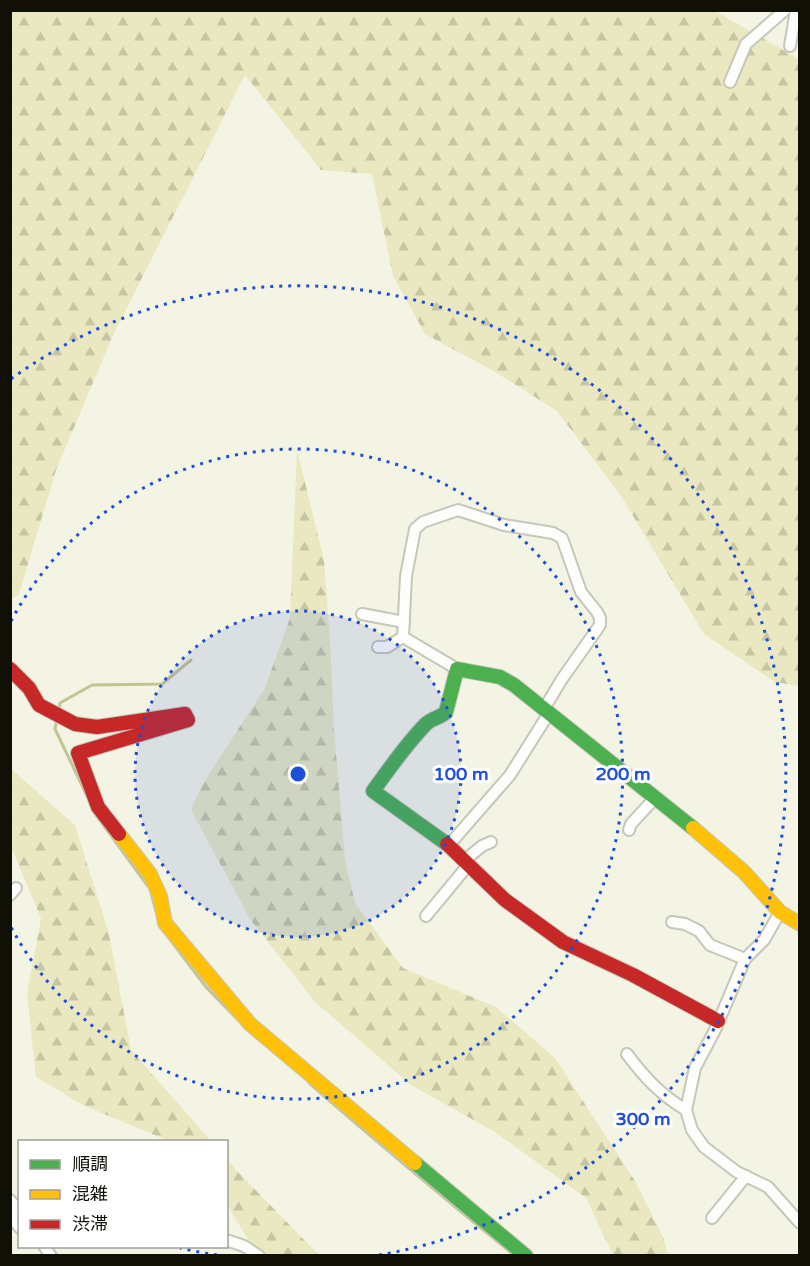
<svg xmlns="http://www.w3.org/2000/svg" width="810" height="1266" viewBox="0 0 810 1266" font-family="'Varela Round','Noto Sans JP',sans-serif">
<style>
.forest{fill:url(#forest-firs)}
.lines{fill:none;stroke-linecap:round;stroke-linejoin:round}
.stream{stroke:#c4c393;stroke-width:3}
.street-casing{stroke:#c6c6ba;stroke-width:14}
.fast-casing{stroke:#c6c6ba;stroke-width:16}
.slow-casing{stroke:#c6c6ba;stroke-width:16}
.jam-casing{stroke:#c6c6ba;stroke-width:16}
.street{stroke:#fdfdfb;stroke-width:10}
.fast{stroke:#4caf50;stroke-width:14}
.slow{stroke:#ffc107;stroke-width:14}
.jam{stroke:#c62828;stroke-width:14}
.ring{fill:none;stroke:#1d4ed8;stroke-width:3;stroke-dasharray:3 6}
.centre{fill:#1d4ed8;stroke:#fff;stroke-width:3}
.ring-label{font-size:18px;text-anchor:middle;font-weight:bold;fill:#1d4ed8;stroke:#fff;stroke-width:6;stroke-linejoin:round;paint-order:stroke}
</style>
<defs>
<pattern id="forest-firs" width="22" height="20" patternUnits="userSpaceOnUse" patternTransform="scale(1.5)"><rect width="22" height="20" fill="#e9e8c0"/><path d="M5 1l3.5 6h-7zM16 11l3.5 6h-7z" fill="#c7c6a4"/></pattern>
</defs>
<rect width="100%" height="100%" fill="#f4f4e4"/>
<g class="forest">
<polygon points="11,11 715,11 799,59 799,686 775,682 704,634 621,496 557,411 492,370 425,334 393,276 372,174 321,170 245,75 114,333 56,470 19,594 11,600"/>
<polygon points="297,450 324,560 330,641 334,730 345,860 355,903 403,968 496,1007 555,1058 635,1181 663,1237 668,1255 613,1255 586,1198 495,1132 411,1085 315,1002 250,919 191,810 202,785 265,688 290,618"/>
<polygon points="10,768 75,825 109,934 131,1050 211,1141 169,1141 85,1106 36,1077 27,994 41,918 11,847"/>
<polygon points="227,1159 236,1170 319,1255 257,1255 227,1204"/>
</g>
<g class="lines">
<g class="stream">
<polyline points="59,710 60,703 92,685 162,684 191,660"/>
<polyline points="57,719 55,729 88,798"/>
<polyline points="96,815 150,889 157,915"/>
<polyline points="159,925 206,987 237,1019"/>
<path d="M309 1083C377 1142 445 1199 515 1256"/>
</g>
<g class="street-casing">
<g id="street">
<polyline points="790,46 796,10"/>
<polyline points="730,82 746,44 785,10"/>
<polyline points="362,614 404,622"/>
<polyline points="378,647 387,647 403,637"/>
<polyline points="457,669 403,637 406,576 415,529 423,522 458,510 504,525 553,533 562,538 581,592 597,612 600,618 600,625 562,679 544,709"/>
<polyline points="629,830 631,824 655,798"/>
<polyline points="449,845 510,775 549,713"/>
<polyline points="465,860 482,846 491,842"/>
<polyline points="10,895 16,888"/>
<polyline points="780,912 764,940 745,959 715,1030 695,1068 686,1110 692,1130 704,1147 737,1172 768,1187 800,1223"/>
<polyline points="426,916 469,864"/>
<polyline points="672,922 685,924 699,931 710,945 745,959"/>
<path d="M627 1054C644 1077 661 1095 686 1110"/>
<polyline points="10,1200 20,1212"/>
<polyline points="10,1215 20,1228"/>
<polyline points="712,1218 746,1176"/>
<polyline points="226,1240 244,1246 259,1256"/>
<polyline points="44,1246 51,1256"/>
</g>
</g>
<g class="fast-casing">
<g id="fast">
<path d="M447 844 373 791C390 768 406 744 426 724 432 718 440 718 446 712L457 669 500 677 514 685 693 828"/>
<polyline points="415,1163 526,1256"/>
</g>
</g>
<g class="slow-casing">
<g id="slow">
<polyline points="693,828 744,872 780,912 800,924"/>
<polyline points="119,834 150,874 160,896 165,923 250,1024 415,1163"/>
</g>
</g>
<g class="jam-casing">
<g id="jam">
<polyline points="10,669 29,688 39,705 75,724 97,727 185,714 188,720 78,753 98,807 119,834"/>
<polyline points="447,844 505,900 563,942 633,975 718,1021"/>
</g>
</g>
<use href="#street" class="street"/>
<use href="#fast" class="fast"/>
<use href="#slow" class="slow"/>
<use href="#jam" class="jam"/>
</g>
<circle cx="298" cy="774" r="163" fill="#1d4ed8" fill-opacity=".12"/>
<g class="ring">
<circle cx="298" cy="774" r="163"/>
<path d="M11 621A325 325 0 1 1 11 927"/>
<path d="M217 1255A488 488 0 0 1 180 1248M11 379A488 488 0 1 1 379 1255"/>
</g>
<circle cx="298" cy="774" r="9" class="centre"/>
<g class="ring-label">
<text x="461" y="780">100 m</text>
<text x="623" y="780">200 m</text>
<text x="643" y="1125">300 m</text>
</g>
<rect width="810" height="1266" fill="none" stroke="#101007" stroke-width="24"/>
<rect x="18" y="1140" width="210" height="108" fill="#ffffff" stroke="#9f9f9c" stroke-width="1.5"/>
<rect x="30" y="1160" width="30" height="9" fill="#4caf50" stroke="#9f9f9c" stroke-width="1.5"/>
<text x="72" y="1170" font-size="18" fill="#101007">順調</text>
<rect x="30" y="1190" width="30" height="9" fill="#ffc107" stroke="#9f9f9c" stroke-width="1.5"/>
<text x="72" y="1200" font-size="18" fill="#101007">混雑</text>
<rect x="30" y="1220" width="30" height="9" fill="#c62828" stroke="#9f9f9c" stroke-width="1.5"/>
<text x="72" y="1230" font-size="18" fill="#101007">渋滞</text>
</svg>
